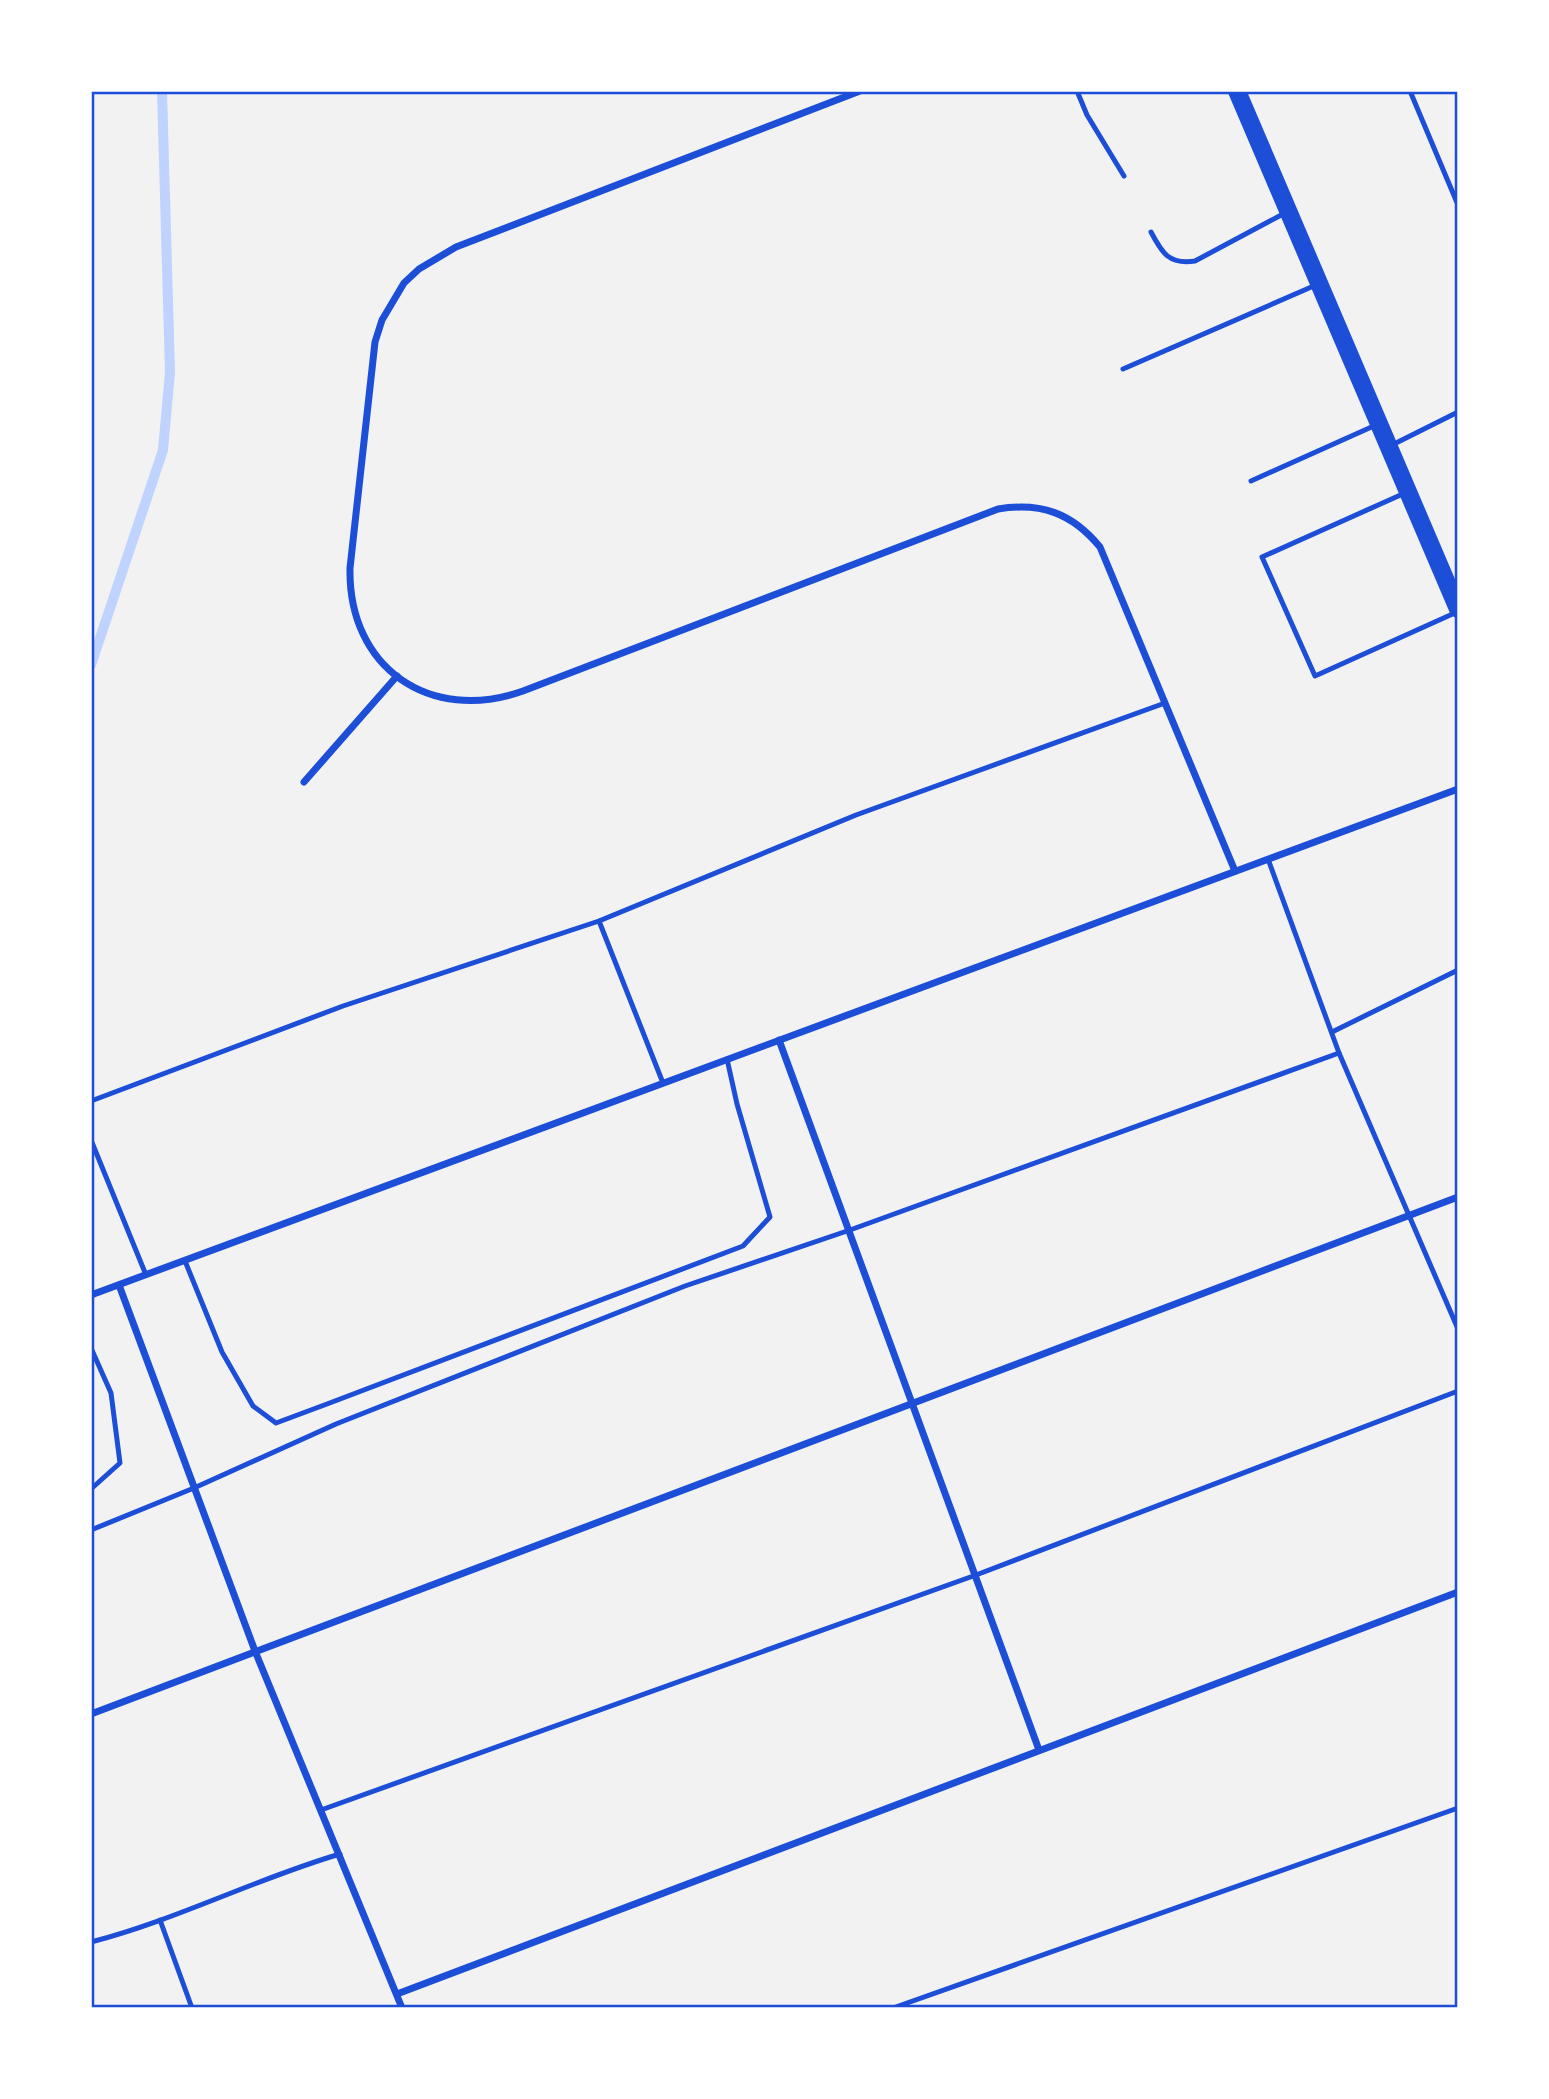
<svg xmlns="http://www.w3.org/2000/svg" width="1549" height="2099" viewBox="0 0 1549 2099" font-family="Montserrat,sans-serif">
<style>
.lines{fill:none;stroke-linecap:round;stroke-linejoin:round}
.stream{stroke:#bfd3fe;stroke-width:10}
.service{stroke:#1d4ed8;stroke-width:5}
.minor{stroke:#1d4ed8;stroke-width:7}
.primary{stroke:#1d4ed8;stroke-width:18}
.neatline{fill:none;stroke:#1d4ed8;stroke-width:2.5}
</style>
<rect width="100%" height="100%" fill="#f2f2f2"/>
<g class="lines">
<polyline class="stream" points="91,665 163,450 170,372 162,91"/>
<g class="service">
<polyline points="1077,91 1087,115 1124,176"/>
<polyline points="1410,91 1458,205"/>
<path d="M1151 232C1162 253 1169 265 1195 261L1285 213"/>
<polyline points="1123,369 1316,285"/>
<polyline points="1392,445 1458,412"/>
<polyline points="1251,481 1376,425"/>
<polyline points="1405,493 1262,557 1315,676 1457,612"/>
<polyline points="1268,859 1339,1053 1458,1329"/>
<polyline points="599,921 663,1083"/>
<polyline points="1332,1032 1458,970"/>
<polyline points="91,1101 343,1006 599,921 856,815 1165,703"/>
<polyline points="91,1140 146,1275"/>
<polyline points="185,1261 222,1352 253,1406 276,1423 327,1404 743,1246 770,1217 737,1104 727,1059"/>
<polyline points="91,1348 111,1393 120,1463 91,1489"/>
<polyline points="91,1530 194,1488 336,1424 685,1286 850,1230 1339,1053"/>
<polyline points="321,1810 976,1575 1458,1391"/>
<polyline points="160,1920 192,2008"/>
<path d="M91 1942C176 1920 255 1879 340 1854"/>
<polyline points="893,2008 1458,1808"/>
</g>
<g class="minor">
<path d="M860 91 456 247 419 269 404 283 382 320 375 342 350 568C348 668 430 724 523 691L998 509C1041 502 1072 513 1100 547L1235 871"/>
<polyline points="304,782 397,676"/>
<polyline points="779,1040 1039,1750"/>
<polyline points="119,1285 255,1651 402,2008"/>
<polyline points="91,1295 1458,789"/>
<polyline points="91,1714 1458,1197"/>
<polyline points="397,1994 1458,1592"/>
</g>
<polyline class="primary" points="1237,91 1458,609"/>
</g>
<rect width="1549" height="2099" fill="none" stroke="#ffffff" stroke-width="186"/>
<rect x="93" y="93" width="1363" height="1913" class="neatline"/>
</svg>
